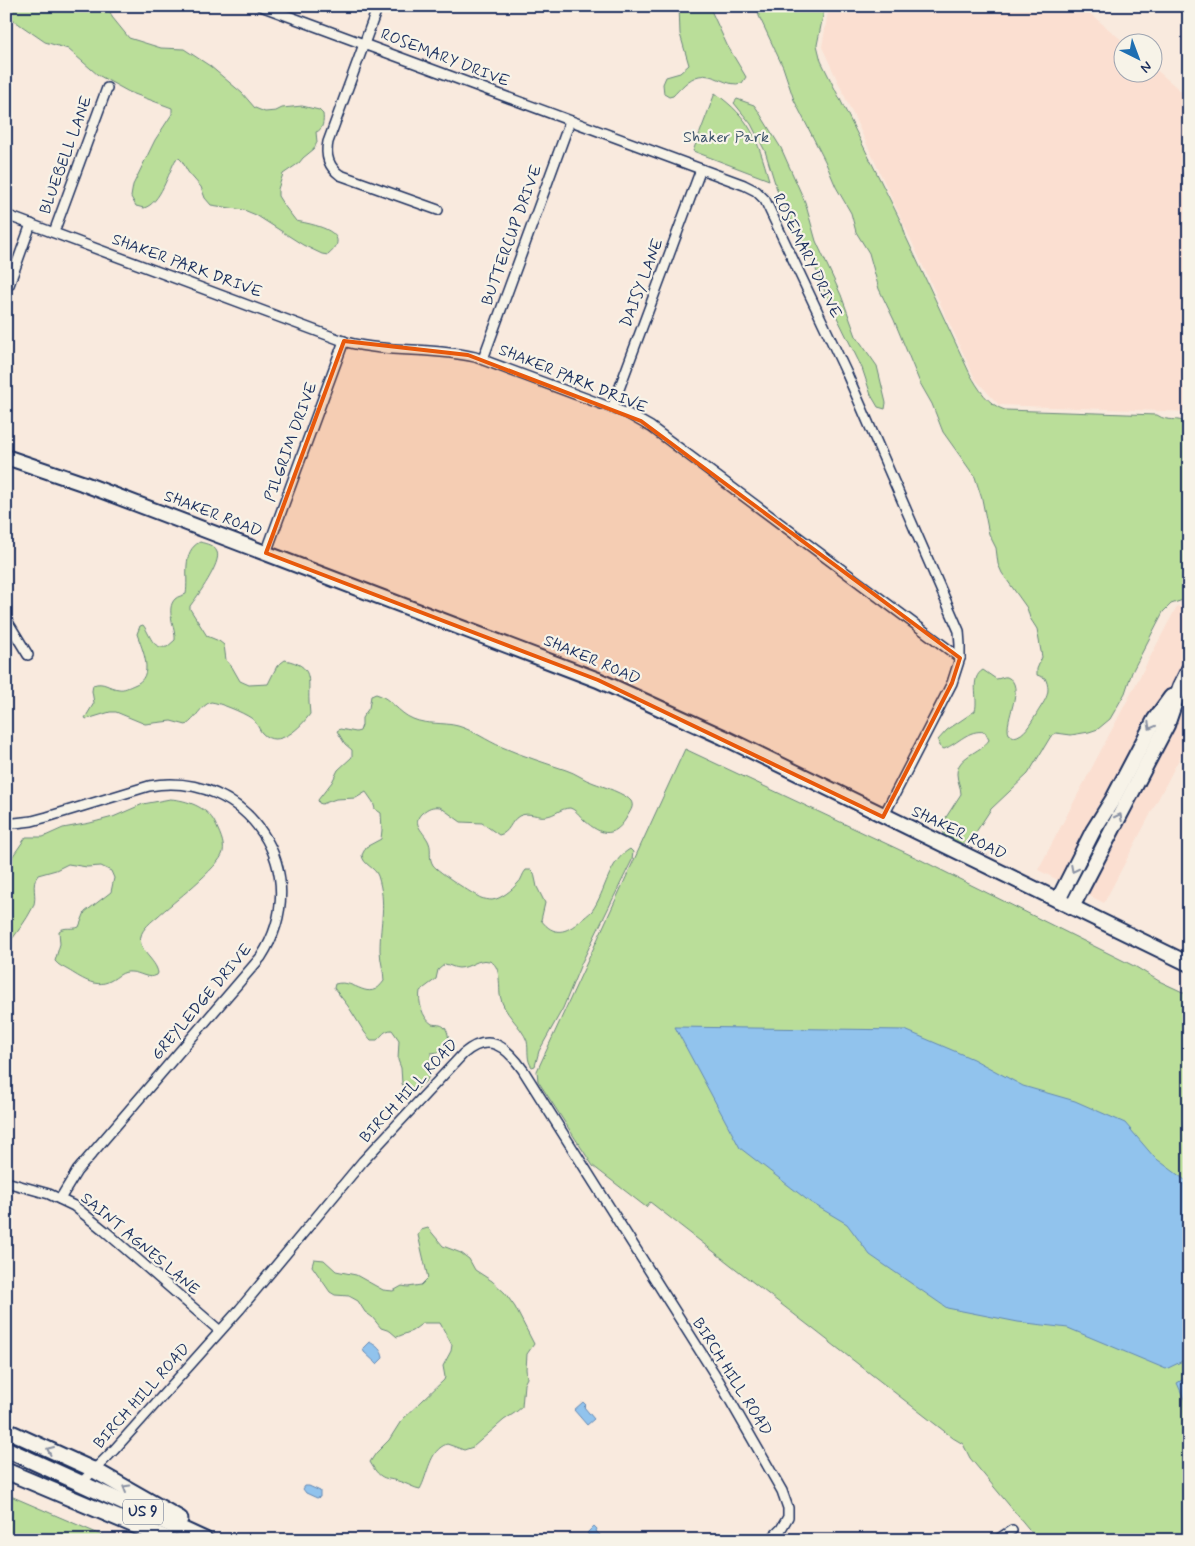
<svg xmlns="http://www.w3.org/2000/svg" width="1195" height="1546" viewBox="0 0 1195 1546" font-family="Mynerve,sans-serif">
<style>
.built{fill:#fbdfd1}
.green{fill:#bade99;stroke:#6a867c}
.water{fill:#91c3ed;stroke:#6288b4}
.lines{fill:none;stroke-linecap:round;stroke-linejoin:round}
.street-casing{stroke:#1b2f5e;stroke-width:12}
.secondary-casing{stroke:#1b2f5e;stroke-width:18}
.primary-casing{stroke:#1b2f5e;stroke-width:19}
.street{stroke:#f7f3e8;stroke-width:9}
.secondary{stroke:#f7f3e8;stroke-width:14}
.primary{stroke:#f7f3e8;stroke-width:15}
.oneway{stroke:#8991a3}
.marked{fill:#e8590c;fill-opacity:0.2;stroke:#e8590c;stroke-width:4;stroke-linejoin:round}
.labels{text-anchor:middle;dominant-baseline:central;stroke-width:4.5;stroke-linejoin:round;paint-order:stroke}
.shield{fill:#f7f3e8;stroke:#5d6a87;stroke-width:1}
.shield-label{font-size:15px;font-weight:bold;fill:#1b2f5e}
.street-label{font-size:16px;fill:#1b2f5e;stroke:#f7f3e8}
.park-label{font-size:16px;fill:#3b526a;stroke:#f7f3e8}
</style>
<rect width="100%" height="100%" fill="#f9eade"/>
<filter id="ink" filterUnits="userSpaceOnUse"><feTurbulence type="fractalNoise" baseFrequency=".02" numOctaves="2"/><feDisplacementMap in="SourceGraphic" scale="10" xChannelSelector="R" yChannelSelector="G"/><feConvolveMatrix kernelMatrix="1 2 1 2 8 2 1 2 1" color-interpolation-filters="sRGB"/></filter>
<g filter="url(#ink)">
<g class="built">
<polygon points="829,6 980,6 996,14 997,6 1081,6 1124,42 1122,72 1152,72 1153,67 1189,98 1189,412 999,405 975,379 822,47"/>
<polygon points="1177,606 1189,609 1189,740 1104,903 1038,870"/>
</g>
<g class="green">
<path d="M6 6H108L112 17 129 38 161 48 184 49 210 66 242 93 255 108 265 112 276 111 282 108 302 106 319 110 323 114C324 121 323 130 316 132L317 142 314 149 303 158 299 163 283 174 278 189V196L283 204 296 221C312 224 356 232 328 255L322 254 303 245 256 215 244 210 211 205 205 198 201 187 188 172 182 161 179 158 176 159C168 173 161 203 144 208L136 206 131 197 133 185 155 140 172 114V108L129 92 98 75 68 49 45 42 6 15Z"/>
<path d="M679 6H709L727 45 746 77 742 83C727 88 714 72 699 76 689 78 680 89 673 96L669 97 664 94 663 84 666 77 680 73 689 65 680 34Z"/>
<path d="M757 6H825L817 45 821 61 902 224 906 237 970 374C978 388 988 405 1005 410L1157 415C1169 423 1176 416 1189 424V598L1171 604 1163 612 1132 672 1125 693 1110 719 1098 729 1089 732 1071 735 1056 733 1051 736 1028 774 991 809 974 835 963 844 952 841 944 835 943 822 961 794C961 787 957 781 957 774 957 756 980 753 989 740L985 732C968 729 959 743 944 749L939 746 938 740 947 730 975 711C979 698 969 678 983 670L996 679C1000 679 1004 676 1007 677 1027 685 1003 721 1009 734L1014 737C1025 735 1030 724 1036 715 1043 702 1053 694 1045 678L1037 675V669L1042 657 1037 629 1030 618 1027 608 1002 573 998 564 996 548 989 534 982 499 975 477 943 432 932 404 920 383 894 320 879 289 869 253 856 232 851 213 836 187 825 161 794 100 783 67 759 16Z"/>
<path d="M715 93C751 119 757 138 769 180L693 151Z"/>
<polygon points="737,99 754,105 757,109 781,148 805,202 816,241 841,295 856,336 877,366 886,403 885,409 878,407 871,395 862,368 827,297 811,257 779,196 765,151 751,124 734,103"/>
<path d="M200 542C207 544 214 545 217 552 222 562 197 597 190 606V609L207 636 219 641 224 645 226 660 232 667 240 681 249 685 268 684 277 666 285 660C314 666 308 678 309 702 309 706 310 710 310 714 301 727 278 750 262 733 258 728 256 721 251 718 242 712 220 703 211 702 200 706 196 719 186 725L171 721 145 724 116 712H110L87 719 85 718 94 703 92 691 93 685C104 681 108 688 119 689 124 690 129 687 134 685 156 677 142 649 137 634L140 626 143 625C151 635 151 649 167 647L175 640C176 629 165 609 175 599 178 596 182 596 186 594 189 577 181 551 200 542Z"/>
<path d="M376 694C391 698 398 713 413 719 427 725 443 722 458 726 473 730 487 741 502 747 523 756 545 763 566 770 576 773 584 780 594 783 602 786 626 794 631 801 634 806 631 810 628 815 616 838 602 837 584 820 579 815 576 810 570 808 561 808 555 815 547 816 537 818 530 811 519 816 510 821 510 833 499 835L482 823 461 822 440 807C432 806 428 808 422 813 410 824 425 832 429 843 432 850 428 857 433 865 437 871 474 895 481 898 484 899 489 900 492 900 501 899 512 890 518 883 522 880 522 874 526 870H531L534 873 537 887 545 903 541 920C554 937 566 933 580 921 584 918 589 914 592 911 606 891 608 862 630 849L633 852 632 860 581 964 563 1008 539 1051 535 1066 532 1067C526 1060 529 1050 527 1041 521 1025 503 1014 500 995 499 985 501 964 489 961 478 958 470 968 459 968 454 968 450 965 445 964L438 970 436 979 420 991C418 1001 422 1018 432 1024 436 1025 441 1024 444 1027 450 1032 449 1044 447 1051L431 1053V1072L427 1080 414 1092 408 1091 402 1084 401 1068 398 1060 399 1040 392 1030C384 1030 382 1036 377 1040H371L365 1033 348 1006 334 988 335 984C356 978 368 1004 384 981 384 971 380 961 380 950 380 922 387 904 378 876 375 867 363 865 362 855L366 847 381 839 382 830 381 813 375 809 373 802 366 792 356 798 336 799 322 804 319 803 318 800 332 782 338 770 352 757V750L345 744 337 731 340 729 356 732 360 731 362 725V718L369 708 371 696Z"/>
<polygon points="685,749 919,859 1136,967 1159,981 1189,995 1189,1540 1038,1540 970,1458 963,1444 953,1438 650,1202 646,1207 593,1166 538,1081 537,1071"/>
<path d="M170 799C187 800 207 807 215 823 219 832 225 843 223 852 220 867 171 904 158 916 152 921 142 929 141 936 137 951 156 959 158 973L157 975C148 980 140 972 131 972 122 971 118 977 110 981 95 989 80 977 68 970 63 967 59 966 55 961L60 944 59 931C65 926 72 930 79 927L85 912 111 892 114 878 111 871 101 866 87 867 68 864 56 870 38 875C30 885 38 896 33 907 26 921 16 934 6 947V866L26 837H43L63 828 90 823 113 817 143 804Z"/>
<path d="M428 1228 443 1246 461 1253 469 1259 475 1270 492 1281 505 1293 515 1307 534 1344 527 1354 526 1369 527 1378 524 1384 522 1407 516 1412 504 1420 473 1447 464 1450 447 1444C429 1450 428 1475 420 1489 414 1488 410 1485 404 1483 385 1476 382 1483 370 1462L376 1453 389 1440 401 1421 444 1380 445 1377 443 1366 451 1351 452 1345 440 1323H423L412 1331 397 1337 390 1331 381 1328 372 1317 365 1312 358 1301 349 1296 335 1295 330 1292 312 1266 314 1259 324 1260 336 1271 356 1275 383 1290 393 1291 402 1286 408 1287 421 1285 428 1278 418 1235 421 1230Z"/>
<polygon points="6,1494 113,1540 6,1540"/>
</g>
<g class="water">
<polygon points="675,1027 905,1030 973,1059 1023,1086 1075,1101 1125,1123 1154,1157 1189,1183 1189,1358 1166,1369 1068,1328 1018,1322 947,1308 870,1255 847,1224 810,1202 740,1148"/>
<path d="M369 1342C376 1345 382 1350 383 1358L377 1364 364 1352 363 1348Z"/>
<polygon points="1189,1376 1189,1410 1177,1383"/>
<polygon points="583,1402 586,1405 584,1407 594,1419 587,1425 574,1410"/>
<polygon points="305,1486 309,1486 320,1491 320,1497 317,1498 306,1493 303,1489"/>
<polygon points="594,1526 597,1529 596,1531 605,1540 593,1540 587,1533"/>
</g>
<g class="lines">
<g class="street-casing">
<g id="street">
<polyline points="261,6 744,185 756,191 765,200 847,374 959,631 960,645 960,658 952,683 883,817"/>
<path d="M378 6 328 142C325 156 329 167 340 175L438 210"/>
<path d="M6 215 346 342C388 353 433 347 475 357L628 414 651 427 960 658"/>
<polyline points="54,232 107,88"/>
<polyline points="9,285 31,224"/>
<polyline points="483,359 570,121"/>
<polyline points="612,408 701,169"/>
<polyline points="266,553 344,341"/>
<polyline points="6,619 28,655"/>
<path d="M6 824 32 821 47 817 149 786C248 769 316 872 261 957L77 1171 60 1199"/>
<polyline points="6,1182 49,1194 74,1206 105,1231 220,1331"/>
<path d="M81 1483 114 1450 240 1309 363 1161 463 1054C489 1032 506 1046 523 1070L719 1381 782 1491 788 1508V1517L781 1529 770 1540"/>
<polyline points="997,1540 1012,1530"/>
</g>
</g>
<g class="secondary-casing">
<g id="secondary">
<polyline points="6,457 82,483 598,680 723,737 1189,964"/>
<polyline points="1058,900 1093,831 1113,799 1155,719 1171,697"/>
<polyline points="1072,907 1167,725 1180,687 1189,669"/>
<polyline points="6,1430 94,1470"/>
</g>
</g>
<g class="primary-casing">
<g id="primary">
<polyline points="6,1449 205,1540"/>
<polyline points="94,1470 180,1519"/>
<polyline points="6,1471 170,1540"/>
</g>
</g>
<use href="#street" class="street"/>
<use href="#secondary" class="secondary"/>
<use href="#primary" class="primary"/>
</g>
<defs><path id="oneway-chevron" d="M-2-3.5L2.5 0L-2 3.5" fill="none" stroke-width="1.6" stroke-linecap="round" stroke-linejoin="round" transform="scale(1.25)"/></defs>
<g class="oneway">
<use href="#oneway-chevron" transform="translate(1151 726) rotate(118)"/>
<use href="#oneway-chevron" transform="translate(1119 817) rotate(-63)"/>
<use href="#oneway-chevron" transform="translate(1074 869) rotate(117)"/>
<use href="#oneway-chevron" transform="translate(50 1450) rotate(-156)"/>
<use href="#oneway-chevron" transform="translate(126 1488) rotate(-150)"/>
</g>
</g>
<path class="marked" d="M344 341 468 355 641 421 960 658 952 683 883 817 598 680 266 553Z"/>
<g class="labels">
<rect class="shield" x="123" y="1499.5" width="40" height="25" rx="4"/>
<g class="shield-label">
<text x="143" y="1512">US 9</text>
</g>
<g class="street-label">
<text transform="translate(445 58) rotate(21)">ROSEMARY DRIVE</text>
<text transform="translate(66 155) rotate(-70)">BLUEBELL LANE</text>
<text transform="translate(512 235) rotate(-70)">BUTTERCUP DRIVE</text>
<text transform="translate(807 256) rotate(64)">ROSEMARY DRIVE</text>
<text transform="translate(187 266) rotate(20)">SHAKER PARK DRIVE</text>
<text transform="translate(642 283) rotate(-69)">DAISY LANE</text>
<text transform="translate(573 379) rotate(22)">SHAKER PARK DRIVE</text>
<text transform="translate(291 442) rotate(-70)">PILGRIM DRIVE</text>
<text transform="translate(213 514) rotate(21)">SHAKER ROAD</text>
<text transform="translate(592 660) rotate(23)">SHAKER ROAD</text>
<text transform="translate(959 833) rotate(26)">SHAKER ROAD</text>
<text transform="translate(202 1002) rotate(-50)">GREYLEDGE DRIVE</text>
<text transform="translate(409 1091) rotate(-47)">BIRCH HILL ROAD</text>
<text transform="translate(140 1244) rotate(40)">SAINT AGNES LANE</text>
<text transform="translate(732 1377) rotate(58)">BIRCH HILL ROAD</text>
<text transform="translate(142 1396) rotate(-48)">BIRCH HILL ROAD</text>
</g>
<g class="park-label">
<text x="726" y="137">Shaker Park</text>
</g>
</g>
<rect width="1195" height="1546" fill="none" stroke="#f7f3e8" stroke-width="25"/>
<rect x="12" y="12" width="1170" height="1521" fill="none" stroke="#1b2f5e" stroke-width="2" filter="url(#ink)"/>
<g transform="translate(1138 58) rotate(138)"><circle r="24" fill="#f7f3e8" stroke="#9fa5b1"/>
<path d="M0-4L9 19L0 12L-9 19Z" fill="#1f6fb2"/>
<text y="-8" font-size="14" font-weight="bold" text-anchor="middle" fill="#1b2f5e">N</text>
</g>
</svg>
